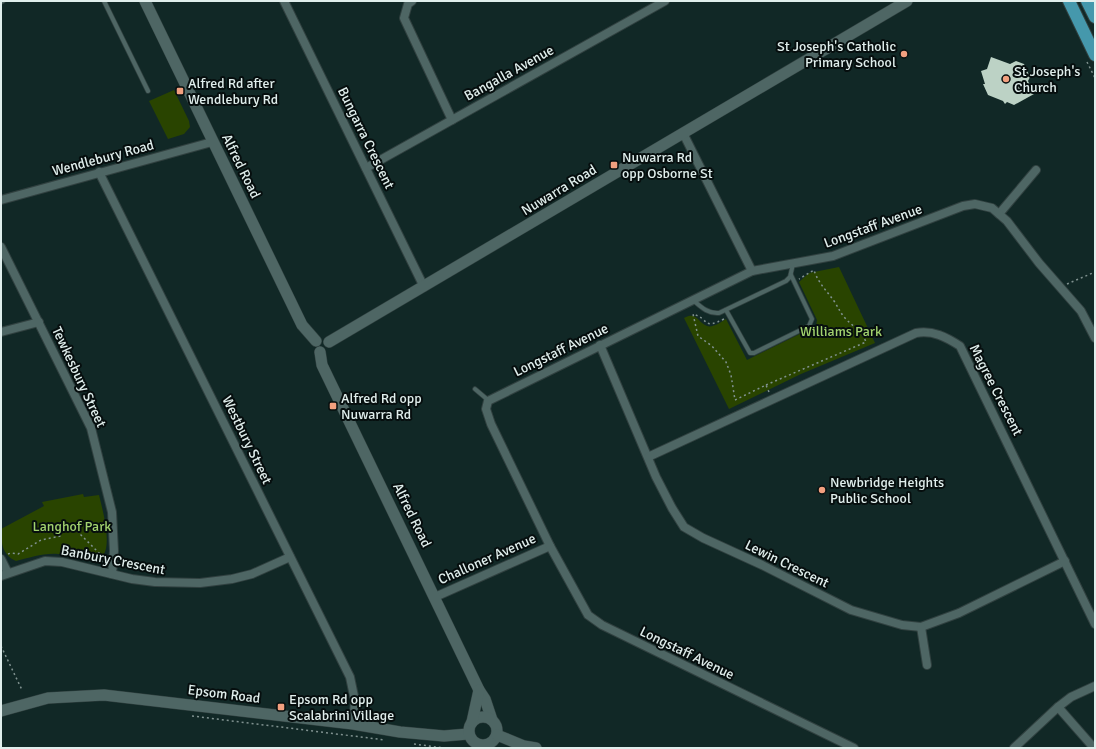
<svg xmlns="http://www.w3.org/2000/svg" width="1096" height="749" viewBox="0 0 1096 749" font-family="Signika,sans-serif">
<style>
.green{fill:#294400}
.building{fill:#bcd2c5}
.lines{fill:none;stroke-linecap:round;stroke-linejoin:round}
.service-casing{stroke:#314140;stroke-width:5.5}
.minor-casing{stroke:#314140;stroke-width:10}
.tertiary-casing{stroke:#314140;stroke-width:12}
.trunk-casing{stroke:#314140;stroke-width:14}
.path{stroke:#809290;stroke-width:1.5;stroke-dasharray:2 3;stroke-linecap:butt}
.service{stroke:#4e6664;stroke-width:4}
.minor{stroke:#4e6664;stroke-width:8}
.tertiary{stroke:#4e6664;stroke-width:11}
.trunk{stroke:#4598ac;stroke-width:12}
.poi-dot{fill:#f2a07f;stroke:#060e0e;stroke-width:1.5}
.labels{text-anchor:middle;dominant-baseline:central;stroke-width:4;stroke-linejoin:round;paint-order:stroke}
.poi-label{font-size:14px;fill:#e0eeec;stroke:#060e0e;text-anchor:start}
.street-label{font-size:14px;fill:#e0eeec;stroke:#060e0e}
.park-label{font-size:14px;fill:#a3d36f;stroke:#060e0e}
</style>
<rect width="100%" height="100%" fill="#112826"/>
<g class="green">
<polygon points="174,90 189,121 190,127 184,134 168,139 149,101"/>
<path d="M839 267 875 343 801 374 729 409 684 318C697 311 698 323 707 326 713 328 721 322 726 319L747 360 816 326 817 320 799 282 809 273Z"/>
<path d="M83 494 84 497 99 495C102 508 116 555 97 560 88 562 68 554 58 554 42 553 30 558 16 561 2 555 1 542 1 529L44 506 42 502Z"/>
</g>
<polygon class="building" points="991,57 1010,64 1016,61 1024,64 1030,77 1028,81 1034,94 1014,105 1007,102 1005,104 1003,101 988,95 983,84 985,84 981,71 987,69"/>
<g class="lines">
<g class="service-casing">
<g id="service">
<polyline points="104,1 148,91"/>
<polyline points="1,2 3,1"/>
<path d="M693 300C701 307 708 314 719 313L786 281 790 277 793 264"/>
<polyline points="726,310 750,353 754,353 809,326 812,319 791,275"/>
<polyline points="475,389 488,400"/>
</g>
</g>
<g class="minor-casing">
<g id="minor">
<polyline points="284,1 424,287"/>
<polyline points="412,1 408,4 404,18 452,120"/>
<polyline points="683,133 752,271"/>
<polyline points="366,168 665,1"/>
<polyline points="99,172 350,677 355,701 353,724"/>
<polyline points="1,200 212,142"/>
<polyline points="999,214 1036,170"/>
<polyline points="1,247 91,428 112,512 114,551 112,574"/>
<polyline points="1,332 39,322"/>
<polyline points="600,345 656,477 672,508 684,527 703,538 762,565 851,610 902,625 921,627 959,613 1065,561"/>
<path d="M648 457 916 333C933 330 946 337 960 346L1095 624"/>
<polyline points="1,559 8,573"/>
<polyline points="1,576 45,561 62,562 132,579 155,582 200,583 232,579 252,574 290,557"/>
<polyline points="435,597 550,546"/>
<polyline points="921,627 927,665"/>
<polyline points="1058,707 1094,748"/>
<polyline points="854,748 602,625 588,615 550,546 491,424 486,409 488,401 752,271 833,256 963,206 975,204 992,208 1007,221 1039,263 1081,311 1095,338"/>
<polyline points="1014,748 1058,707 1071,697 1095,686"/>
</g>
</g>
<g class="tertiary-casing">
<g id="tertiary">
<polyline points="145,1 302,325 316,341"/>
<polyline points="329,342 907,1"/>
<polyline points="320,352 322,365 479,690 485,699 492,720"/>
<polyline points="1,711 48,698 104,695 353,724 400,732 444,736 468,734"/>
<circle cx="483" cy="731" r="14"/>
<polyline points="472,722 479,690"/>
<polyline points="497,735 524,746 536,748"/>
</g>
</g>
<g class="trunk-casing">
<g id="trunk">
<polyline points="1069,1 1095,55"/>
<polyline points="1087,1 1095,17"/>
</g>
</g>
<g class="path">
<polyline points="1087,62 1095,78"/>
<polyline points="1067,284 1095,272"/>
<path d="M724 319C702 330 710 319 693 314L698 336 712 346 726 362 731 375 735 400 766 385 769 392"/>
<path d="M766 385 866 342C862 331 852 326 844 317 840 312 838 307 834 301 827 291 818 283 814 270L799 279"/>
<polyline points="77,531 103,557 103,564"/>
<polyline points="8,554 11,553 18,554 41,540 61,536 60,530 70,529"/>
<polyline points="1,646 22,690"/>
<polyline points="192,716 385,740"/>
<polyline points="414,744 444,748"/>
</g>
<use href="#service" class="service"/>
<use href="#minor" class="minor"/>
<use href="#tertiary" class="tertiary"/>
<use href="#trunk" class="trunk"/>
</g>
<g class="poi-dot">
<circle cx="904" cy="54" r="4"/>
<circle cx="1006" cy="79" r="4"/>
<rect x="176" y="87" width="8" height="8" rx="2"/>
<rect x="610" y="161" width="8" height="8" rx="2"/>
<rect x="329" y="402" width="8" height="8" rx="2"/>
<circle cx="822" cy="490" r="4"/>
<rect x="277" y="703" width="8" height="8" rx="2"/>
</g>
<g class="labels">
<g class="poi-label">
<text x="896" y="46" text-anchor="end">St Joseph's Catholic<tspan x="896" dy="16">Primary School</tspan></text>
<text x="1014" y="71">St Joseph's<tspan x="1014" dy="16">Church</tspan></text>
<text x="188" y="83">Alfred Rd after<tspan x="188" dy="16">Wendlebury Rd</tspan></text>
<text x="622" y="157">Nuwarra Rd<tspan x="622" dy="16">opp Osborne St</tspan></text>
<text x="341" y="398">Alfred Rd opp<tspan x="341" dy="16">Nuwarra Rd</tspan></text>
<text x="830" y="482">Newbridge Heights<tspan x="830" dy="16">Public School</tspan></text>
<text x="289" y="699">Epsom Rd opp<tspan x="289" dy="16">Scalabrini Village</tspan></text>
</g>
<g class="street-label">
<text transform="translate(509 73) rotate(-29)">Bangalla Avenue</text>
<text transform="translate(366 138) rotate(64)">Bungarra Crescent</text>
<text transform="translate(103 158) rotate(-15)">Wendlebury Road</text>
<text transform="translate(241 166) rotate(64)">Alfred Road</text>
<text transform="translate(559 190) rotate(-31)">Nuwarra Road</text>
<text transform="translate(873 226) rotate(-20)">Longstaff Avenue</text>
<text transform="translate(561 350) rotate(-26)">Longstaff Avenue</text>
<text transform="translate(79 377) rotate(65)">Tewkesbury Street</text>
<text transform="translate(996 390) rotate(63)">Magree Crescent</text>
<text transform="translate(247 440) rotate(64)">Westbury Street</text>
<text transform="translate(412 515) rotate(64)">Alfred Road</text>
<text transform="translate(487 559) rotate(-24)">Challoner Avenue</text>
<text transform="translate(113 560) rotate(11)">Banbury Crescent</text>
<text transform="translate(787 564) rotate(26)">Lewin Crescent</text>
<text transform="translate(687 653) rotate(26)">Longstaff Avenue</text>
<text transform="translate(224 694) rotate(7)">Epsom Road</text>
</g>
<g class="park-label">
<text x="841" y="331">Williams Park</text>
<text x="72" y="526">Langhof Park</text>
</g>
</g>
<rect width="1096" height="749" fill="none" stroke="#e0eeec" stroke-width="4"/>
</svg>
